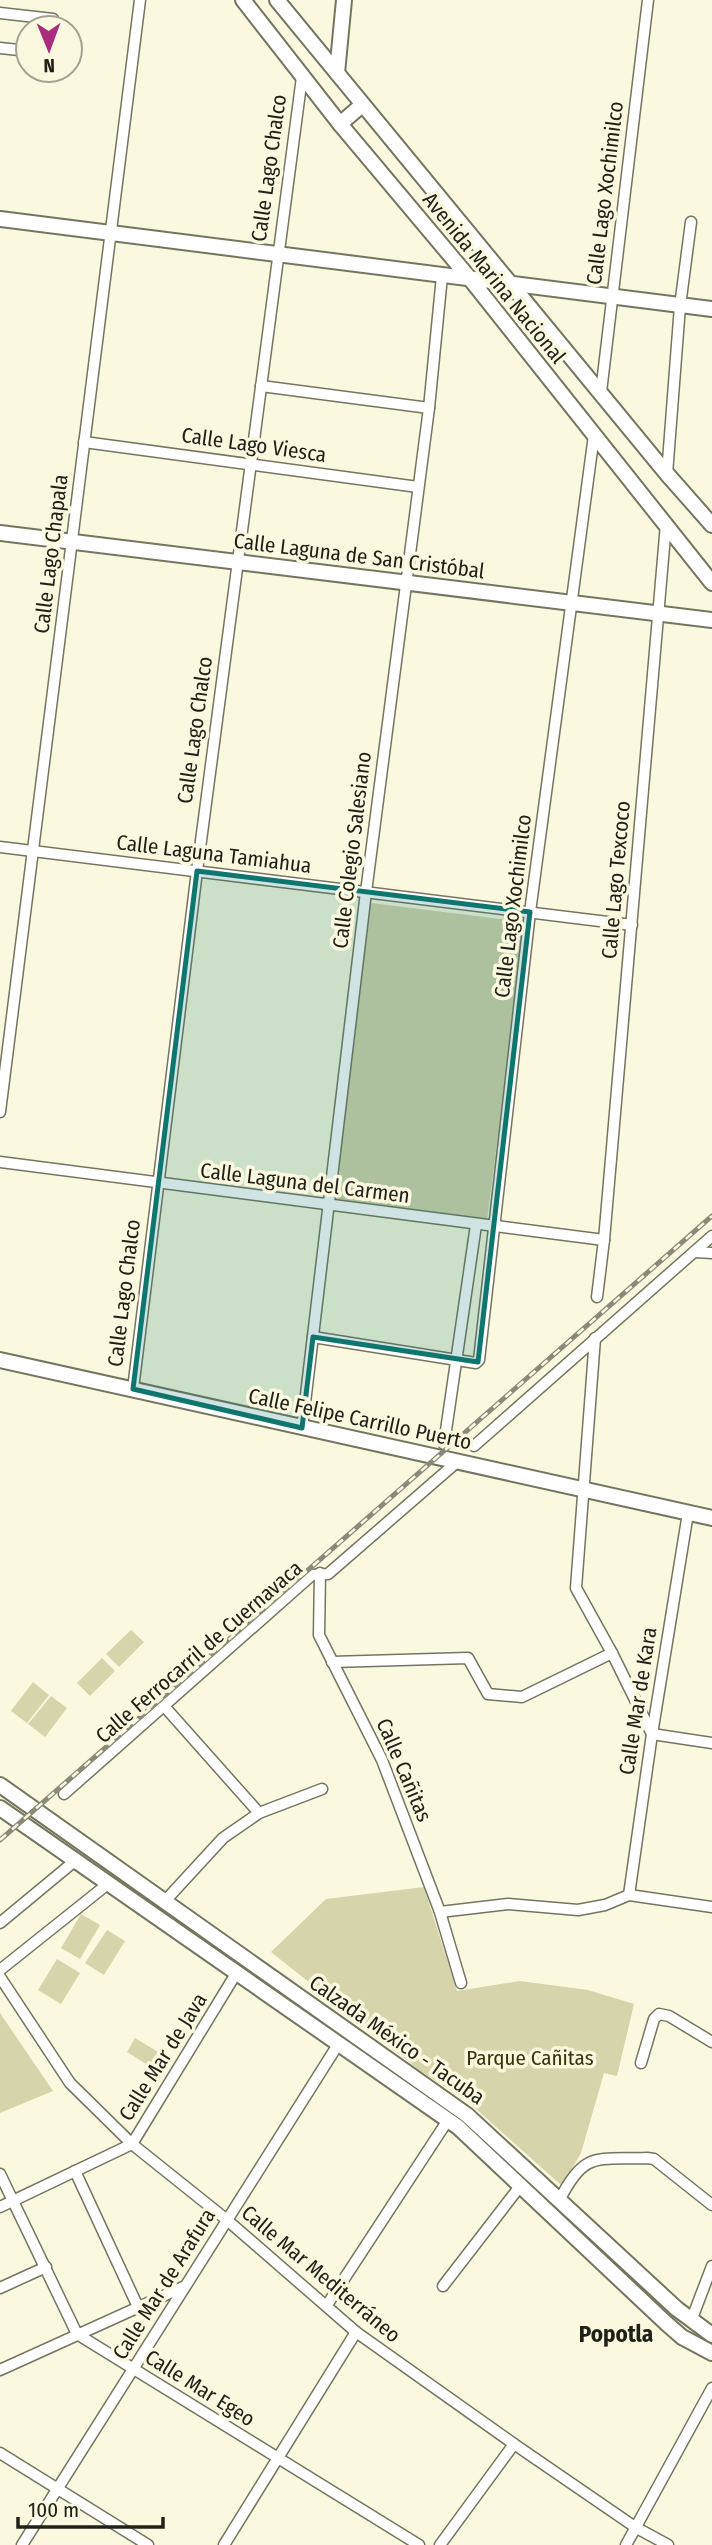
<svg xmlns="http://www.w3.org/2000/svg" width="712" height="2545" viewBox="0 0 712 2545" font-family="'Fira Sans Condensed',sans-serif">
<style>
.green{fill:#d5d4ab}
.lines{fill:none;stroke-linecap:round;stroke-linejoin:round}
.street-casing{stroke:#75745e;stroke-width:13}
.secondary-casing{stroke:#75745e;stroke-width:18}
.street{stroke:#fff;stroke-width:10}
.secondary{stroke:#fff;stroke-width:14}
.rail-casing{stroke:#8b8a79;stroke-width:5}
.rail{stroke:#faf9e0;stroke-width:2.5;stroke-dasharray:8;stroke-linecap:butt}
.marked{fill:#0f766e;fill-opacity:0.2;stroke:#0f766e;stroke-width:5;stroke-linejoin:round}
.labels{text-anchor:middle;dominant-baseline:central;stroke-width:7;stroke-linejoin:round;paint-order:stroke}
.street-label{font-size:21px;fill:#202017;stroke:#faf9e0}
.park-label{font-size:21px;fill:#363409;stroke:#faf9e0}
.neighbourhood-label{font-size:23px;font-weight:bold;fill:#202017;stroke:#faf9e0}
</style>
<rect width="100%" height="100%" fill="#faf9e0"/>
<g class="green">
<polygon points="371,903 525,922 487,1221 334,1202"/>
<polygon points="131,1630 144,1642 119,1667 106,1654"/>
<polygon points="102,1658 115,1671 90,1696 77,1683"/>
<polygon points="33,1682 49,1695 27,1723 11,1711"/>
<polygon points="51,1696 67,1708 45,1737 28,1724"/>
<polygon points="424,1887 457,1991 520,1981 588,1990 634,2004 617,2076 604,2073 581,2153 562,2186 466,2100 419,2070 271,1952 326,1899"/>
<polygon points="81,1914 100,1925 80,1959 61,1948"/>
<polygon points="107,1930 125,1941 104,1975 85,1963"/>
<polygon points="57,1959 80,1973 61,2004 38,1990"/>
<polygon points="0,2013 53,2091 0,2113"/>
<polygon points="135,2038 163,2055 154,2069 127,2052"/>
</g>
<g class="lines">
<g class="street-casing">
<g id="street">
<polyline points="0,13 53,19"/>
<polyline points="0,48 28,51"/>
<polyline points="261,386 429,408"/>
<polyline points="601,392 648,0"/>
<polyline points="84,442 418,487"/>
<polyline points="667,474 680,306 691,222"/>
<polyline points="0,847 632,925"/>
<polyline points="0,1112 140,0"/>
<polyline points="0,1162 604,1240"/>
<polyline points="695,1252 712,1253"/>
<polyline points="597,1297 604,1240 666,524"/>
<polyline points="313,1337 457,1360 476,1363 479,1360 530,912 594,435"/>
<polyline points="595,1338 576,1588 612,1653 652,1734"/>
<polyline points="133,1389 197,871 302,77"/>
<polyline points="302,1428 366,892 429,408 442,276"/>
<polyline points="444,1444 476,1225"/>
<polyline points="474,1446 712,1236"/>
<polyline points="320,1573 319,1635 382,1760 440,1912 461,1983"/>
<polyline points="332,1662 468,1658 488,1694 522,1697 612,1653"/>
<polyline points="164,1706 259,1813"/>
<polyline points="652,1734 712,1743"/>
<polyline points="64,1794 312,1575 328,1574 457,1462"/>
<polyline points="629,1895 652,1734 688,1513"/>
<polyline points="165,1901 223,1838 259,1813 322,1789"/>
<polyline points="440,1912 508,1904 578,1910 605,1905 629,1895 712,1907"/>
<polyline points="0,1923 76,1860"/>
<polyline points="0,1970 109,1883"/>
<polyline points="0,1977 70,2083 132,2144 227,2220 356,2332 514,2444 635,2527 668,2545"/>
<polyline points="641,2063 654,2019 659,2014 669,2016 712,2042"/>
<polyline points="75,2171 138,2307"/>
<polyline points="0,2174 77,2334 419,2545"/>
<path d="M560 2199C585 2150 597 2160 647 2158L654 2159 712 2205"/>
<polyline points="0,2207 132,2144 237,1972"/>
<polyline points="443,2286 521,2185"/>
<polyline points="0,2288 46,2267"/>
<polyline points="327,2305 448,2120"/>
<polyline points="691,2321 712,2266"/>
<polyline points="0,2370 183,2287"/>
<polyline points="0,2453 148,2545"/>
<polyline points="22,2545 339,2043"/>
<polyline points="224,2545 356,2332"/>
<polyline points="440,2545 514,2444"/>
<polyline points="626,2545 712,2388"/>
</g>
</g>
<g class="secondary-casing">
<g id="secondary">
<polyline points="243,0 340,124 471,280 712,583"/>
<polyline points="277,0 667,474 712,525"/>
<polyline points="337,73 344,0"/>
<polyline points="340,124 362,105"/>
<polyline points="0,219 712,309"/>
<polyline points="0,533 712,620"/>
<polyline points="0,1360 712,1518"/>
<polyline points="0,1785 467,2115 677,2309 712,2335"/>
<polyline points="0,1808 458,2127 666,2323 682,2337 712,2353"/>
</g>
</g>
<use href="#street" class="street"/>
<use href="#secondary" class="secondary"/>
<g class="rail-casing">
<polyline id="rail" points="0,1840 712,1216"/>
</g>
<use href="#rail" class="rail"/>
</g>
<path class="marked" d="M197 871 530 912 478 1362 313 1337 302 1428 133 1389Z"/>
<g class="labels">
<g class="street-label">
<text transform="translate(269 168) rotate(-82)">Calle Lago Chalco</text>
<text transform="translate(605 193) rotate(-83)">Calle Lago Xochimilco</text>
<text transform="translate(494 278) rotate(51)">Avenida Marina Nacional</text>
<text transform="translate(254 445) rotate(8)">Calle Lago Viesca</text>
<text transform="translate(51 554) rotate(-83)">Calle Lago Chapala</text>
<text transform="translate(359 556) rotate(7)">Calle Laguna de San Cristóbal</text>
<text transform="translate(195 730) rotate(-82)">Calle Lago Chalco</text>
<text transform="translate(352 850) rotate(-83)">Calle Colegio Salesiano</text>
<text transform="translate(214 854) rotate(7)">Calle Laguna Tamiahua</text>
<text transform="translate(616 880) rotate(-85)">Calle Lago Texcoco</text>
<text transform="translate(513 906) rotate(-83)">Calle Lago Xochimilco</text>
<text transform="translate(305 1183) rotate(7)">Calle Laguna del Carmen</text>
<text transform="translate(124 1293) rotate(-83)">Calle Lago Chalco</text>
<text transform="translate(360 1419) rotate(12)">Calle Felipe Carrillo Puerto</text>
<text transform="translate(199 1652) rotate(-41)">Calle Ferrocarril de Cuernavaca</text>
<text transform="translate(638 1701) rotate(-81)">Calle Mar de Kara</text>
<text transform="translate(404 1770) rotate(67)">Calle Cañitas</text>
<text transform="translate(397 2040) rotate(35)">Calzada México - Tacuba</text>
<text transform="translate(163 2057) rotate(-58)">Calle Mar de Java</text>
<text transform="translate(321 2274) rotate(40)">Calle Mar Mediterráneo</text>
<text transform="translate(164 2284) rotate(-58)">Calle Mar de Arafura</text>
<text transform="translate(200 2388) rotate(32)">Calle Mar Egeo</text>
</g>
<g class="park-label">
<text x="530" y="2058">Parque Cañitas</text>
</g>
<g class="neighbourhood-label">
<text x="616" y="2334">Popotla</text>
</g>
</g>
<g transform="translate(49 49) rotate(179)"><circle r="33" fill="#faf9e0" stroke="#a3a290" stroke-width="2"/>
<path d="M0-5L12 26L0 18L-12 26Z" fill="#a82b7c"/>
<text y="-10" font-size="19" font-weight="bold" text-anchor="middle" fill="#202017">N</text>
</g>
<path d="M18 2517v10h145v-10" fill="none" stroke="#202017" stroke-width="3.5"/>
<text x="28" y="2517" font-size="21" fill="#202017" stroke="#faf9e0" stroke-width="5" paint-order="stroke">100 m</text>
</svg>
